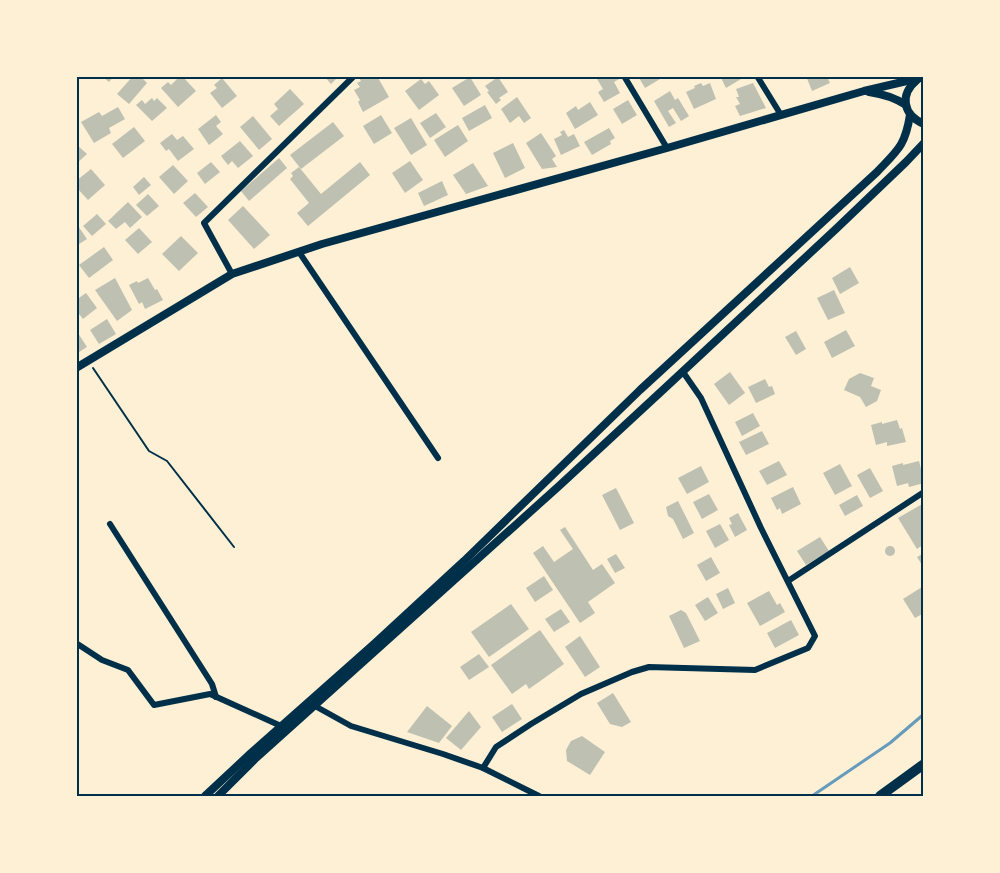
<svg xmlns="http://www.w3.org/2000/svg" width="1000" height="873" viewBox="0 0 1000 873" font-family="'Noto Sans',sans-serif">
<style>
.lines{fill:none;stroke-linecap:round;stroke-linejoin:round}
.stream{stroke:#669bbc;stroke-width:3}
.building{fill:#bec0b2}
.path{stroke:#003049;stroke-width:2}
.minor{stroke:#003049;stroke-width:6}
.tertiary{stroke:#003049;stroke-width:8}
.trunk{stroke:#003049;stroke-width:10}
.neatline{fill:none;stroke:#003049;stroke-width:2}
</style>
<rect width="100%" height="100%" fill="#fdf0d5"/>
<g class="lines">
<polyline class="stream" points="812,796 890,743 924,714"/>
</g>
<g class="building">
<polygon points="102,76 114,76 109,82"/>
<polygon points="133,76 140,76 147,83 129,104 117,94"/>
<polygon points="180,76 182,76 196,91 178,107 161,88 168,82 171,85"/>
<polygon points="324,76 339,76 331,84"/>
<polygon points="358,76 377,76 389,97 363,112 358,102 360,100 354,90 360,87 357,83 361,81"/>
<polygon points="601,76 618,76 619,79 614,82 620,93 604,102 598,92 603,89 597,79"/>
<polygon points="638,76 659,76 660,79 645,88"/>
<polygon points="720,76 746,76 726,88"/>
<polygon points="806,76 827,76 830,83 812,91"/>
<polygon points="470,77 481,95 464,106 452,88"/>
<polygon points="498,77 508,92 499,98 501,100 496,104 487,92 489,91 485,86"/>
<polygon points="222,78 237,96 222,108 210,93 217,88 214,85"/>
<polygon points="421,79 425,84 429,81 439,95 419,110 405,91"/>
<polygon points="701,83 703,86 710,83 716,99 694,109 686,92 695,88 694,86"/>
<polygon points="753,83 766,108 740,116 735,106 740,104 736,97 739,97 736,89"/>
<polygon points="290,89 304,104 279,126 270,116 278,109 274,104"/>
<polygon points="670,91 675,100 678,98 689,116 681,121 673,108 668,111 676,123 669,127 654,101"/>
<polygon points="517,97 531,118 524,123 519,116 510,123 501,109"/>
<polygon points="152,98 154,101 157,98 167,108 152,121 136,105 142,100 145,104"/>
<polygon points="628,100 637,115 622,124 613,109"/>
<polygon points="590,102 598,115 575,129 566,113 576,106 578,110"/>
<polygon points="485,105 492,118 469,131 462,118"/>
<polygon points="118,107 125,119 109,128 111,133 94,143 81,122 99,112 102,116"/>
<polygon points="436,113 446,127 430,138 420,123"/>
<polygon points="216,115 221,122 216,126 223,134 209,145 198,129"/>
<polygon points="381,115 392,133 374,144 363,126"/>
<polygon points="253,116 272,139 259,150 240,127"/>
<polygon points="411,118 427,145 411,155 394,128"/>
<polygon points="333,122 344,136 301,169 290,155"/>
<polygon points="458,125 468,141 445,157 434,140"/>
<polygon points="134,127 145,141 123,158 112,144"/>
<polygon points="609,128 615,138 610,141 611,144 592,155 584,142"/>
<polygon points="564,130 568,137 574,134 580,146 561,155 554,139 562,135 560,132"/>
<polygon points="541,133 556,156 552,159 557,167 542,169 526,143"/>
<polygon points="172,134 177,140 183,136 194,149 178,161 169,149 166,151 160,143"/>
<polygon points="240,141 253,156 238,168 232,161 228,165 221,156"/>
<polygon points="513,143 525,168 505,178 493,153"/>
<polygon points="76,144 87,154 76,164"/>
<polygon points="279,158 287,168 249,201 241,191"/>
<polygon points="410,161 423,180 405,193 392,173"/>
<polygon points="211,162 220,172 205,184 197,173"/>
<polygon points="360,162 370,175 308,226 297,213 309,203 290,179 293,176 291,173 299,167 321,194"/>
<polygon points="473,163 488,186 466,194 453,175"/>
<polygon points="173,165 188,181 174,194 159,177"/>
<polygon points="91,169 105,185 88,200 76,187 76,181"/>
<polygon points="144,177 151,185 139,195 133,187"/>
<polygon points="442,181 448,195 424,206 418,193"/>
<polygon points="195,193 208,207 196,217 183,203"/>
<polygon points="148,194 159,206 147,216 136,205"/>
<polygon points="128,202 142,217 130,228 125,222 116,229 108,221"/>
<polygon points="243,206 270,235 254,249 228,220"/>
<polygon points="97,214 106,224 92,236 83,226"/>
<polygon points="76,223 87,239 76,246"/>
<polygon points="139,228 152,242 138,254 125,240"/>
<polygon points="181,236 198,253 179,271 162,254"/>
<polygon points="104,247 113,260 89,278 79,265"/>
<polygon points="850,267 859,283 840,294 832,278"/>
<polygon points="115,278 132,310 117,321 95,290"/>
<polygon points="148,278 155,290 157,289 163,300 145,309 142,302 139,304 129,285 137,281 138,283"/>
<polygon points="834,290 845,313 828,320 817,298"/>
<polygon points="86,293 97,308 83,319 76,310 76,300"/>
<polygon points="107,319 116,334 99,344 90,330"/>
<polygon points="76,330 87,347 76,354"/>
<polygon points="846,330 855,346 832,358 824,342"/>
<polygon points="796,331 806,349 796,355 785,337"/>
<polygon points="730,372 745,393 729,405 714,384"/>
<polygon points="860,373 874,378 871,386 881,390 877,401 866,407 860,397 844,390 849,379"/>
<polygon points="765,379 769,387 772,386 775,394 756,403 748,387"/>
<polygon points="753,413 760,426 742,436 735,422"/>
<polygon points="897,420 900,429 902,428 906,442 887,446 887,442 876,445 871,425 882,422 882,424"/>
<polygon points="762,431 769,444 746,455 739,442"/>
<polygon points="779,461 787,475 767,485 759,471"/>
<polygon points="919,461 921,469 924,469 924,483 909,487 908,483 897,486 892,466 903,463 903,465"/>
<polygon points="840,464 852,486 835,495 823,473"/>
<polygon points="701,466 709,482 687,494 678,478"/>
<polygon points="870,468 883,491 870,498 857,475"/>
<polygon points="793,487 801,504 782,514 780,508 777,510 771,498"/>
<polygon points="616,488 634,523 620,530 602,495"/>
<polygon points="709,494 718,510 702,519 693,502"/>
<polygon points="857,495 863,506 845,516 839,505"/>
<polygon points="678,501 694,533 683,539 673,519 668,516 666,507"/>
<polygon points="924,503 924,544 917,549 898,518"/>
<polygon points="738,513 747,530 735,537 729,525 732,524 729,518"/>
<polygon points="720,524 729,540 715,548 706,531"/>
<polygon points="565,527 593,570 602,564 615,583 588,602 595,613 580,623 533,553 543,546 554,562 573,549 560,530"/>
<polygon points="820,537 829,551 806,565 797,551"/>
<circle cx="890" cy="551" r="5"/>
<polygon points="924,553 924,568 917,557"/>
<polygon points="616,554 625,568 615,573 607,559"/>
<polygon points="711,557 720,573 706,581 697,565"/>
<polygon points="544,576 553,590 535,602 526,588"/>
<polygon points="922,587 924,589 924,613 915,618 903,599"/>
<polygon points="728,588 735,603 723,609 716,594"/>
<polygon points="769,591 777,605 780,603 785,612 760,626 747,603"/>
<polygon points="708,597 718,613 705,621 695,605"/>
<polygon points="511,604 529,629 489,657 471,632"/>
<polygon points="561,609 570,622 554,632 545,619"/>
<polygon points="681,610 686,613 700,641 684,648 669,616"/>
<polygon points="791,620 799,635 775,648 767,633"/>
<polygon points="540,630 564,664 529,689 526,684 512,694 491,665"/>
<polygon points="580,636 600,667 585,677 565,647"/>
<polygon points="479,654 489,667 469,680 460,667"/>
<polygon points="613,693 631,722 622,727 610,724 597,703"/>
<polygon points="512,704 522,719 502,732 492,717"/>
<polygon points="427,706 452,726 439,743 407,732"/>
<polygon points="469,711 481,727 461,750 446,738"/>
<polygon points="582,736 605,752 590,775 567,761 566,750 571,741"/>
</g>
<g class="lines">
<polyline class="path" points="93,368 149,451 167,461 234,547"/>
<g class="minor">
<polyline points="624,76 667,148"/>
<polyline points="757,76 781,115"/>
<polyline points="299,252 438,458"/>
<polyline points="232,274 204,223 354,76"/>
<polyline points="110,524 212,684 216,697"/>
<polyline points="788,581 924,492"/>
<polyline points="76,643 102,660 128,670 154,705 210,694 281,726"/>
<polyline points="315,706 351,726 443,754 483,768 539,796"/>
<polyline points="483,768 496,747 531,724 581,694 632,672 649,667 755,670 808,648 815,636 761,528 701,398 683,372"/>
</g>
<g class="tertiary">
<path d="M917 80C899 95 903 115 924 124"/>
<path d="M869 92C883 94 894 97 906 105"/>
<polyline points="76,368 232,274 322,244 667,148 864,91 924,77"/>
<path d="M205 796 251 753 374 644 464 561 640 390 877 172C898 150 905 146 910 115"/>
<polyline points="218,796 256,758 559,486 665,388 837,228 906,162 924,143"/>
</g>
<polyline class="trunk" points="880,796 924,764"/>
</g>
<rect width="1000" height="873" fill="none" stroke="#fdf0d5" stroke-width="156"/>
<rect x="78" y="78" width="844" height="717" class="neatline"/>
</svg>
